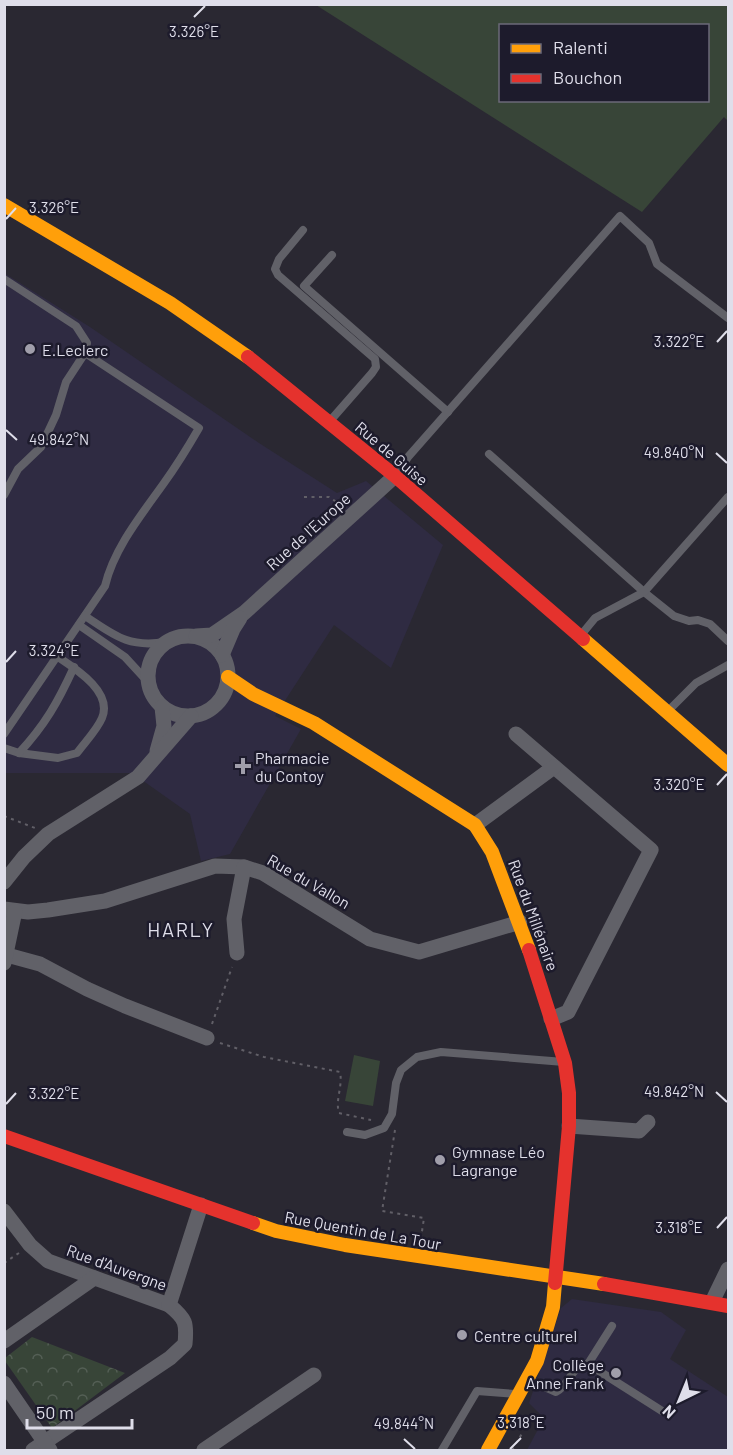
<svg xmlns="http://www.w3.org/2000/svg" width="733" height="1455" viewBox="0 0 733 1455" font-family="Barlow,sans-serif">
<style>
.built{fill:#2f2b42}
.park{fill:url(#park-crowns)}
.garden{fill:#384538;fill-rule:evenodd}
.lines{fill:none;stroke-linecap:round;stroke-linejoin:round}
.path{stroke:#615f67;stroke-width:2;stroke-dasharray:3 4.5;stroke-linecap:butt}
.lane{stroke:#616168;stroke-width:8}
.street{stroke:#616168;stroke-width:15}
.slow{stroke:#ff9f0a;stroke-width:14}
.jam{stroke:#e5322d;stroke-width:14}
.ticks{fill:none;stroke:#dfdeea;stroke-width:2}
.poi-dot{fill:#a09eaa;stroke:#1d1b2c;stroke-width:2}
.labels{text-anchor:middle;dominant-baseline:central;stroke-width:5;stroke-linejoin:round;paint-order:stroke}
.poi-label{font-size:16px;fill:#dfdeea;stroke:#1d1b2c;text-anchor:start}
.street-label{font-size:16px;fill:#dfdeea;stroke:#1d1b2c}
.quarter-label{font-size:20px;letter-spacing:1.5px;fill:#dfdeea;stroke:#1d1b2c}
.ticks-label{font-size:15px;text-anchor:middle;fill:#dfdeea;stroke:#1d1b2c;stroke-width:5;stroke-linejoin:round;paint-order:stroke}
</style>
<defs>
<pattern id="park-crowns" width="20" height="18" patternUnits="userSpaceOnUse" patternTransform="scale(1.5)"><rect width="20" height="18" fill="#384538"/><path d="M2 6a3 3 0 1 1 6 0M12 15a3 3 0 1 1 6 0" fill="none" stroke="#545f55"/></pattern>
</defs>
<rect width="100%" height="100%" fill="#2a2832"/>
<g class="built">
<polygon points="4,273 90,327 259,443 337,493 366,481 443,545 391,668 334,625 275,716 301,729 230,854 201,861 190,814 132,773 5,773"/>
<polygon points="572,1299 661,1312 686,1330 670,1359 728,1397 728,1450 527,1450 544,1418 529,1403 561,1308"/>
</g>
<polygon class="park" points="32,1337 125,1373 52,1428 5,1361 5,1358"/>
<g class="garden">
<path d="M316 5H728V121L724 117 642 212ZM500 26H708V100H500Z"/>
<polygon points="354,1055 380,1061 373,1106 345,1101"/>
</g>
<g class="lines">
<g class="path">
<polyline points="304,497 329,497 341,505"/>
<polyline points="4,816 35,828"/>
<polyline points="212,1024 232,967"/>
<path d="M220 1043 264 1057 340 1072C343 1086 335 1100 339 1113L371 1120"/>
<polyline points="395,1130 382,1211 424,1218 421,1238"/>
<polyline points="4,1263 19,1253"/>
<polyline points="512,1450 523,1432"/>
</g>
<g class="lane">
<polyline points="303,230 279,259 275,269 278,275 375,359 376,367 372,373 330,421"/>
<polyline points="332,255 304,286 448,412"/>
<polyline points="4,279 76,326 87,343 85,353"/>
<polyline points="489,454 644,592 674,616 689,621 698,620 710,624 728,641"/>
<polyline points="397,474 408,457 620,216 649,243 657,264 728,318"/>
<path d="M4 495 18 469 41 447 56 415 66 382 85 353 199 428C188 447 177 465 164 483 142 514 114 548 105 586L4 734"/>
<path d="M85 616C114 635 128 648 165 642"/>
<polyline points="79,625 125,657 148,682"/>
<polyline points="581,635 595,618 644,592 728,497"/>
<polyline points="668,711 696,683 728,665"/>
<path d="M4 748 19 753 58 758 77 753C85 742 97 730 102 718 113 692 76 669 58 657"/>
<path d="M19 753C45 725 58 702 74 667"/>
<polyline points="347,1132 365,1135 384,1128 392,1114 396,1083 401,1070 417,1057 441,1052 564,1062"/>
<polyline points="588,1364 612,1326"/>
<path d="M529 1380 556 1392C570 1385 571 1365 588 1364L662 1411"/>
<polyline points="442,1450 477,1391 515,1394"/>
</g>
<g class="street">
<circle cx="188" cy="676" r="40"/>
<polyline points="196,636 212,635 244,613 395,476"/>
<polyline points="222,655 233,629 240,618"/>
<polyline points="516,734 651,850 568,1012 551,1019"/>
<polyline points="157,751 164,726 162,707"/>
<polyline points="475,825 554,767"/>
<polyline points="4,882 24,857 48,834 138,777 191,716"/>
<polyline points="4,909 28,912 48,910 105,901 215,866 244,867 263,873 370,939 419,952 520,922"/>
<polyline points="237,953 234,919 244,867"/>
<polyline points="7,955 40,964 87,989 125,1006 207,1038"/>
<polyline points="4,963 15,911"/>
<polyline points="569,1126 639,1131 648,1122"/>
<path d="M4 1211 30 1245 48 1261 169 1305C186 1319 187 1323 185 1344L170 1358 33 1450"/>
<polyline points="712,1302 728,1269"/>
<polyline points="169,1305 201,1205"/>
<polyline points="4,1341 94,1278"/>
<polyline points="4,1383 50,1450"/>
<polyline points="204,1450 314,1375"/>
</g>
<g class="slow">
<polyline points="4,205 170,303 248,357"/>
<polyline points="583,639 728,765"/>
<polyline points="228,677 253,694 314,723 475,825 492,852 529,950"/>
<polyline points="253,1223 276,1231 345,1245 604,1284"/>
<polyline points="488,1450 537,1361 553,1307 555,1283"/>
</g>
<g class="jam">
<polyline points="248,357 395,476 583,639"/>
<polyline points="529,950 565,1063 569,1093 569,1126 555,1283"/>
<polyline points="4,1136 253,1223"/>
<polyline points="604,1284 728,1306"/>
</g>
</g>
<path class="ticks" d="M194 17 205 6M6 219 16 208M717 342 727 331M6 430 17 440M716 453 727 463M6 662 16 651M717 785 727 774M716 1092 727 1102M6 1104 16 1093M717 1228 727 1217M404 1439 415 1449M510 1449 521 1438"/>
<g class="poi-dot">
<circle cx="30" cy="349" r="6"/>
<path d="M240 757h6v6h6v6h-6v6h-6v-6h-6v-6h6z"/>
<circle cx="440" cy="1160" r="6"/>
<circle cx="462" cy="1335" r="6"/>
<circle cx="616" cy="1373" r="6"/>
</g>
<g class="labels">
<g class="poi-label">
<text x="42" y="349">E.Leclerc</text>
<text x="255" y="757">Pharmacie<tspan x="255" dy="18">du Contoy</tspan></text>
<text x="452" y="1151">Gymnase Léo<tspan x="452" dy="18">Lagrange</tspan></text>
<text x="474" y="1335">Centre culturel</text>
<text x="604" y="1364" text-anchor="end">Collège<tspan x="604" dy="18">Anne Frank</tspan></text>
</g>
<g class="street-label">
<text transform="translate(392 453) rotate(40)">Rue de Guise</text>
<text transform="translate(308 531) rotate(-42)">Rue de l'Europe</text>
<text transform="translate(309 881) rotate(30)">Rue du Vallon</text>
<text transform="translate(534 915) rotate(70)">Rue du Millénaire</text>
<text transform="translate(363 1230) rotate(10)">Rue Quentin de La Tour</text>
<text transform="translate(117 1267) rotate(20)">Rue d'Auvergne</text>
</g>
<g class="quarter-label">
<text x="181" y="929">HARLY</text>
</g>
</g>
<g class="ticks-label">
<text x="194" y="37">3.326°E</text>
<text x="54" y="213">3.326°E</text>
<text x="679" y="347">3.322°E</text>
<text x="59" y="445">49.842°N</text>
<text x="674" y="458">49.840°N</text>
<text x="54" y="656">3.324°E</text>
<text x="679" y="790">3.320°E</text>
<text x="674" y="1097">49.842°N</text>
<text x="54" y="1099">3.322°E</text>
<text x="679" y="1233">3.318°E</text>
<text x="521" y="1428">3.318°E</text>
<text x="404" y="1429">49.844°N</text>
</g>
<rect width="733" height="1455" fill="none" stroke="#dfdeea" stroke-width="12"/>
<rect x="499" y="24" width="210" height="78" fill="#1d1b2c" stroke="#6b6978" stroke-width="1.5"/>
<rect x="511" y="44" width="30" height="9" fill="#ff9f0a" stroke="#6b6978" stroke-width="1.5"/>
<text x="553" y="54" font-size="18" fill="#dfdeea">Ralenti</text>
<rect x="511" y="74" width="30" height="9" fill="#e5322d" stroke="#6b6978" stroke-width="1.5"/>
<text x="553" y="84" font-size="18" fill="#dfdeea">Bouchon</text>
<g transform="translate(679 1401) rotate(223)" stroke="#1d1b2c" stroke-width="4.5" paint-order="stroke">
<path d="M0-4.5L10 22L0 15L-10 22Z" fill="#dfdeea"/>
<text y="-9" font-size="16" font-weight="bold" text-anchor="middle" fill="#dfdeea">N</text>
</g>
<path d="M27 1419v9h105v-9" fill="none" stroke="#dfdeea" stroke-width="3"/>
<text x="36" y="1419" font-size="18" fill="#dfdeea" stroke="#1d1b2c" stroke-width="4.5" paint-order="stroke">50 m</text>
</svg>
